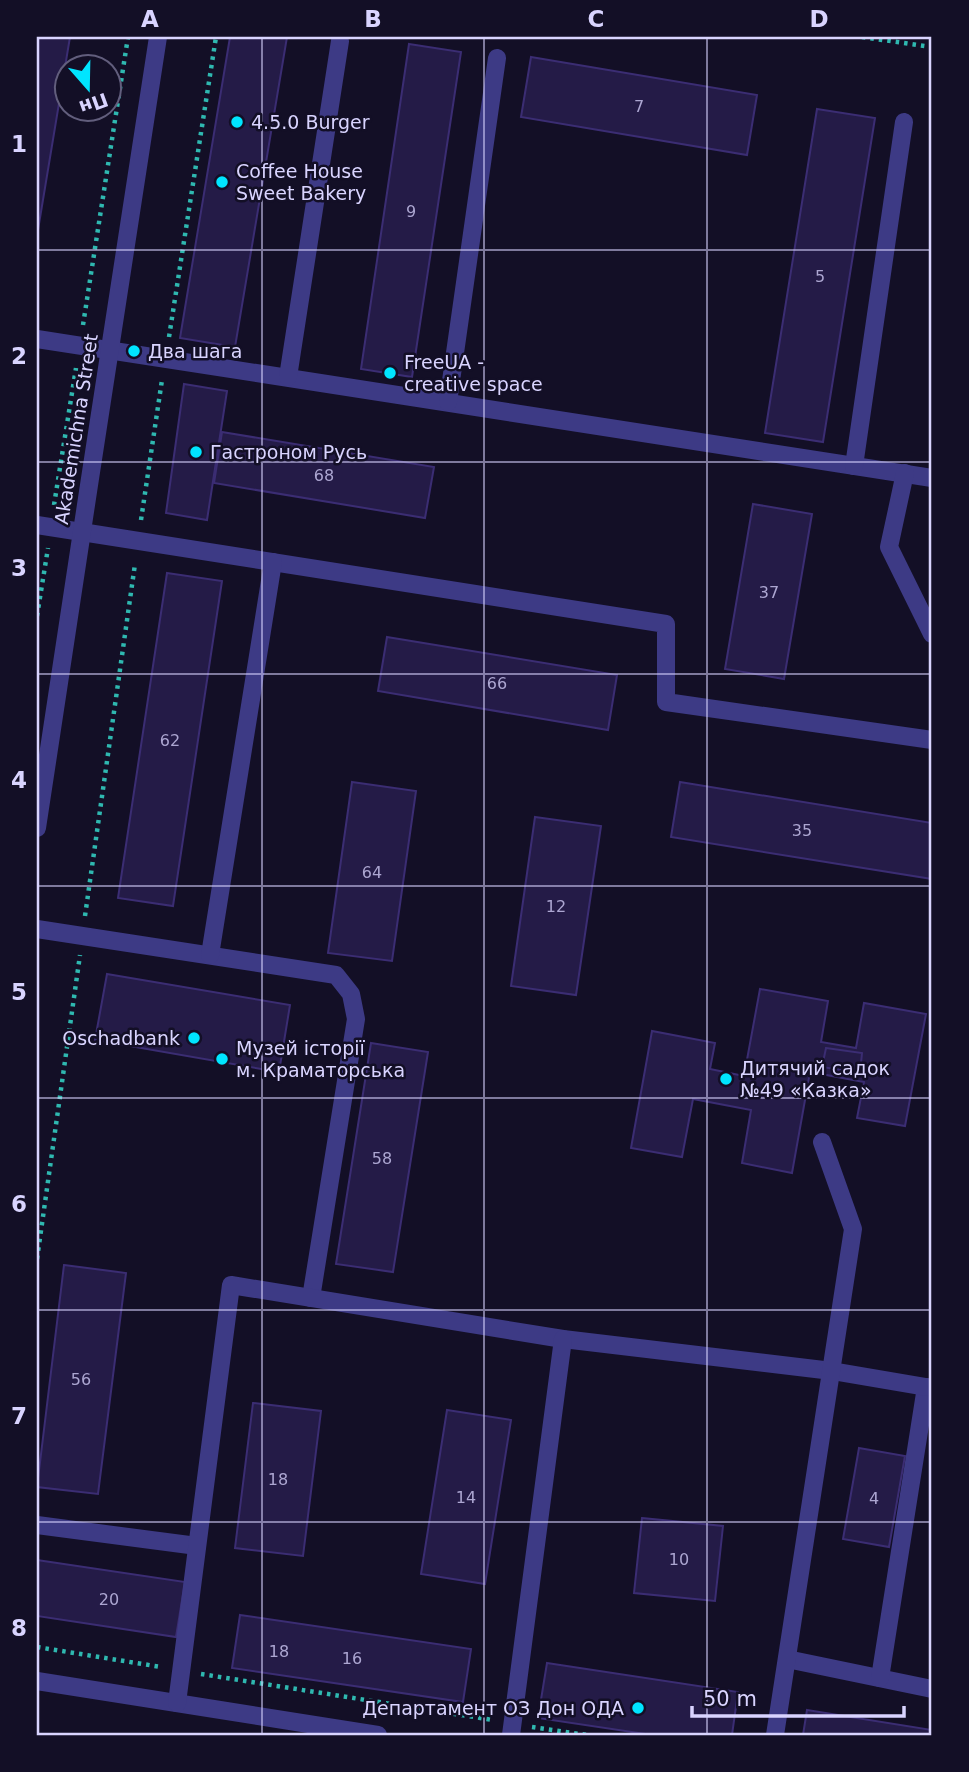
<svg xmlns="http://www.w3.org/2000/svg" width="969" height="1772" viewBox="0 0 969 1772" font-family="'DejaVu Sans',sans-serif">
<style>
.building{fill:#241b47;stroke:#3b2d73;stroke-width:2}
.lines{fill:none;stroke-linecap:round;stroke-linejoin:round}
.path{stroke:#2fb8b0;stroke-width:4.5;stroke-dasharray:3.5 5;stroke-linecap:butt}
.minor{stroke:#3d3a85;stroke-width:18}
.grid{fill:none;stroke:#d9d4ff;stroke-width:2;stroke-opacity:0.55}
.poi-dot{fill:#00e5ff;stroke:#130f26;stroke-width:2.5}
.labels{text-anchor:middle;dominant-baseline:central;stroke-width:5;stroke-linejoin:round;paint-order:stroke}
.number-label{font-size:16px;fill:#aca6d1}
.poi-label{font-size:19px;fill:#d9d4ff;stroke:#130f26;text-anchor:start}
.street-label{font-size:19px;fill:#d9d4ff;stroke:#130f26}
.neatline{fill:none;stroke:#d9d4ff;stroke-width:2.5}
.grid-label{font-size:23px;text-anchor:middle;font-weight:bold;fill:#d9d4ff}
</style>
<rect width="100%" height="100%" fill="#130f26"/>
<g class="building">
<polygon points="37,37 70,37 37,236"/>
<polygon points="230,37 287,37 235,347 180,338"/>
<polygon points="409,44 461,52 412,377 361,369"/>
<polygon points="531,57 757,95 747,155 521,117"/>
<polygon points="817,109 875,118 823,442 765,433"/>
<polygon points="184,384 227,391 207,520 166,513"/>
<polygon points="222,432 434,467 425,518 214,483"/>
<polygon points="753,504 812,514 784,679 725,669"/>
<polygon points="167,573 222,581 173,906 118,898"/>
<polygon points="387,637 617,675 608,730 378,691"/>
<polygon points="352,782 416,791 392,961 328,953"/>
<polygon points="680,782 932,823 932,879 671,837"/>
<polygon points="535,817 601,826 576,995 511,986"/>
<polygon points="107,974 290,1005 279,1072 95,1040"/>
<polygon points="760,989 828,1001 821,1042 856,1048 864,1003 926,1014 905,1126 857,1118 864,1082 810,1072 792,1173 742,1163 751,1110 693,1099 682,1157 631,1148 652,1031 715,1043 710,1069 744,1076"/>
<polygon points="371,1043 428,1052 393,1272 336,1264"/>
<polygon points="826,1048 862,1053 860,1073 822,1067"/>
<polygon points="64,1265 126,1273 98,1494 37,1487"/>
<polygon points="253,1403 321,1411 303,1556 235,1548"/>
<polygon points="447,1410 511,1420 485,1584 421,1574"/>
<polygon points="859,1448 905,1456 889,1547 843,1539"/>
<polygon points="642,1518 723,1526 715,1601 634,1593"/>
<polygon points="37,1560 185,1582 176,1637 37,1616"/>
<polygon points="240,1615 471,1649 463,1702 232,1668"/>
<polygon points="547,1663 738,1692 732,1735 652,1735 538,1718"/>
<polygon points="807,1710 932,1730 932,1735 803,1735"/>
</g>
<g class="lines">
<g class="path">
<polyline points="862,37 932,47"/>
<polyline points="83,325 128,37"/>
<polyline points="169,337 216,37"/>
<polyline points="54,505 76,368"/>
<polyline points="141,520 162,380"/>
<polyline points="37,616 48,548"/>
<polyline points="85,916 135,564"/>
<polyline points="37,1259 80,955"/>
<polyline points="37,1647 161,1667"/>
<polyline points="201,1674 493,1720"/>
<polyline points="532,1727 587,1735"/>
</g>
<g class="minor">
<polyline points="37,339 932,478"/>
<polyline points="288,377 340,41"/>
<polyline points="448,402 497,58"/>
<polyline points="854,466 904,122"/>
<polyline points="905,473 889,547 932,634"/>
<polyline points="37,525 666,624 666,702 932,740"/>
<path d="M37 828C76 564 118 301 158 37"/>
<polyline points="37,929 336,975 351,994 356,1019 311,1298"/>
<polyline points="210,955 273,562"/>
<polyline points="37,1525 197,1546"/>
<polyline points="787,1659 932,1689"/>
<polyline points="880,1678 926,1387 932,1388"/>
<polyline points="37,1681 378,1735"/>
<polyline points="177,1703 231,1285 563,1339 832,1371 926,1387"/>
<polyline points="511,1735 563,1339"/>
<polyline points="775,1735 853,1229 822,1142"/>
</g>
</g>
<path class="grid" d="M262 37V1735M484 37V1735M707 37V1735M37 250H932M37 462H932M37 674H932M37 886H932M37 1098H932M37 1310H932M37 1522H932"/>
<g class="poi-dot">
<circle cx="237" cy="122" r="7"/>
<circle cx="222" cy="182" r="7"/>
<circle cx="134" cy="351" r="7"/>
<circle cx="390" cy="373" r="7"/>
<circle cx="196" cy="452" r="7"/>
<circle cx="194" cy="1038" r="7"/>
<circle cx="222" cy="1059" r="7"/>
<circle cx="726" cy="1079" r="7"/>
<circle cx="638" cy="1708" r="7"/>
</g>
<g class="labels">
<g class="number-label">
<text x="639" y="106">7</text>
<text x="411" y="211">9</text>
<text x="820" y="276">5</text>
<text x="324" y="475">68</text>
<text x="769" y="592">37</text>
<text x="497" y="683">66</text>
<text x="170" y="740">62</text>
<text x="802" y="830">35</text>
<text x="372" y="872">64</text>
<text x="556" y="906">12</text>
<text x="382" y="1158">58</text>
<text x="81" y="1379">56</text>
<text x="278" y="1479">18</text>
<text x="466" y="1497">14</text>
<text x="874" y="1498">4</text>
<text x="679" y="1559">10</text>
<text x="109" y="1599">20</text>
<text x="279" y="1651">18</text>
<text x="352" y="1658">16</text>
</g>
<g class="poi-label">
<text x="251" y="122">4.5.0 Burger</text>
<text x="236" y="171">Coffee House<tspan x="236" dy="22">Sweet Bakery</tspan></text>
<text x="148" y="351">Два шага</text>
<text x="404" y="362">FreeUA -<tspan x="404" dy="22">creative space</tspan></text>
<text x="210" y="452">Гастроном Русь</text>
<text x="180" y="1038" text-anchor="end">Oschadbank</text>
<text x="236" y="1048">Музей історії<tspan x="236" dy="22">м. Краматорська</tspan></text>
<text x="740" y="1068">Дитячий садок<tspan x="740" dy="22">№49 «Казка»</tspan></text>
<text x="624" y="1708" text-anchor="end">Департамент ОЗ Дон ОДА</text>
</g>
<g class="street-label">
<text transform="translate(76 429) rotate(-81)">Akademichna Street</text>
</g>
</g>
<rect width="969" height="1772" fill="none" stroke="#130f26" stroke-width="77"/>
<g transform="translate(88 88) rotate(160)"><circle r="33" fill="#130f26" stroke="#625e7d" stroke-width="2"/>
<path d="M0-5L12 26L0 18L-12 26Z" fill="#00e5ff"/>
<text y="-10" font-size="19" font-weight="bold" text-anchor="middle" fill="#d9d4ff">Пн</text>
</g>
<path d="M692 1706v10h212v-10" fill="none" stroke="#d9d4ff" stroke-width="3.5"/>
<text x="703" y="1706" font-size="21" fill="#d9d4ff" stroke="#130f26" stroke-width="5" paint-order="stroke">50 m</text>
<rect x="38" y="38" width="892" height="1696" class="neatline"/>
<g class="grid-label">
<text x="150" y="27">A</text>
<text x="373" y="27">B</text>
<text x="596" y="27">C</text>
<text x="819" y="27">D</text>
<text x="19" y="152">1</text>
<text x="19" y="364">2</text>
<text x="19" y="576">3</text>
<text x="19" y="788">4</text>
<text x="19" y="1000">5</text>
<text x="19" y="1212">6</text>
<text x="19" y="1424">7</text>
<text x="19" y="1636">8</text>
</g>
</svg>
